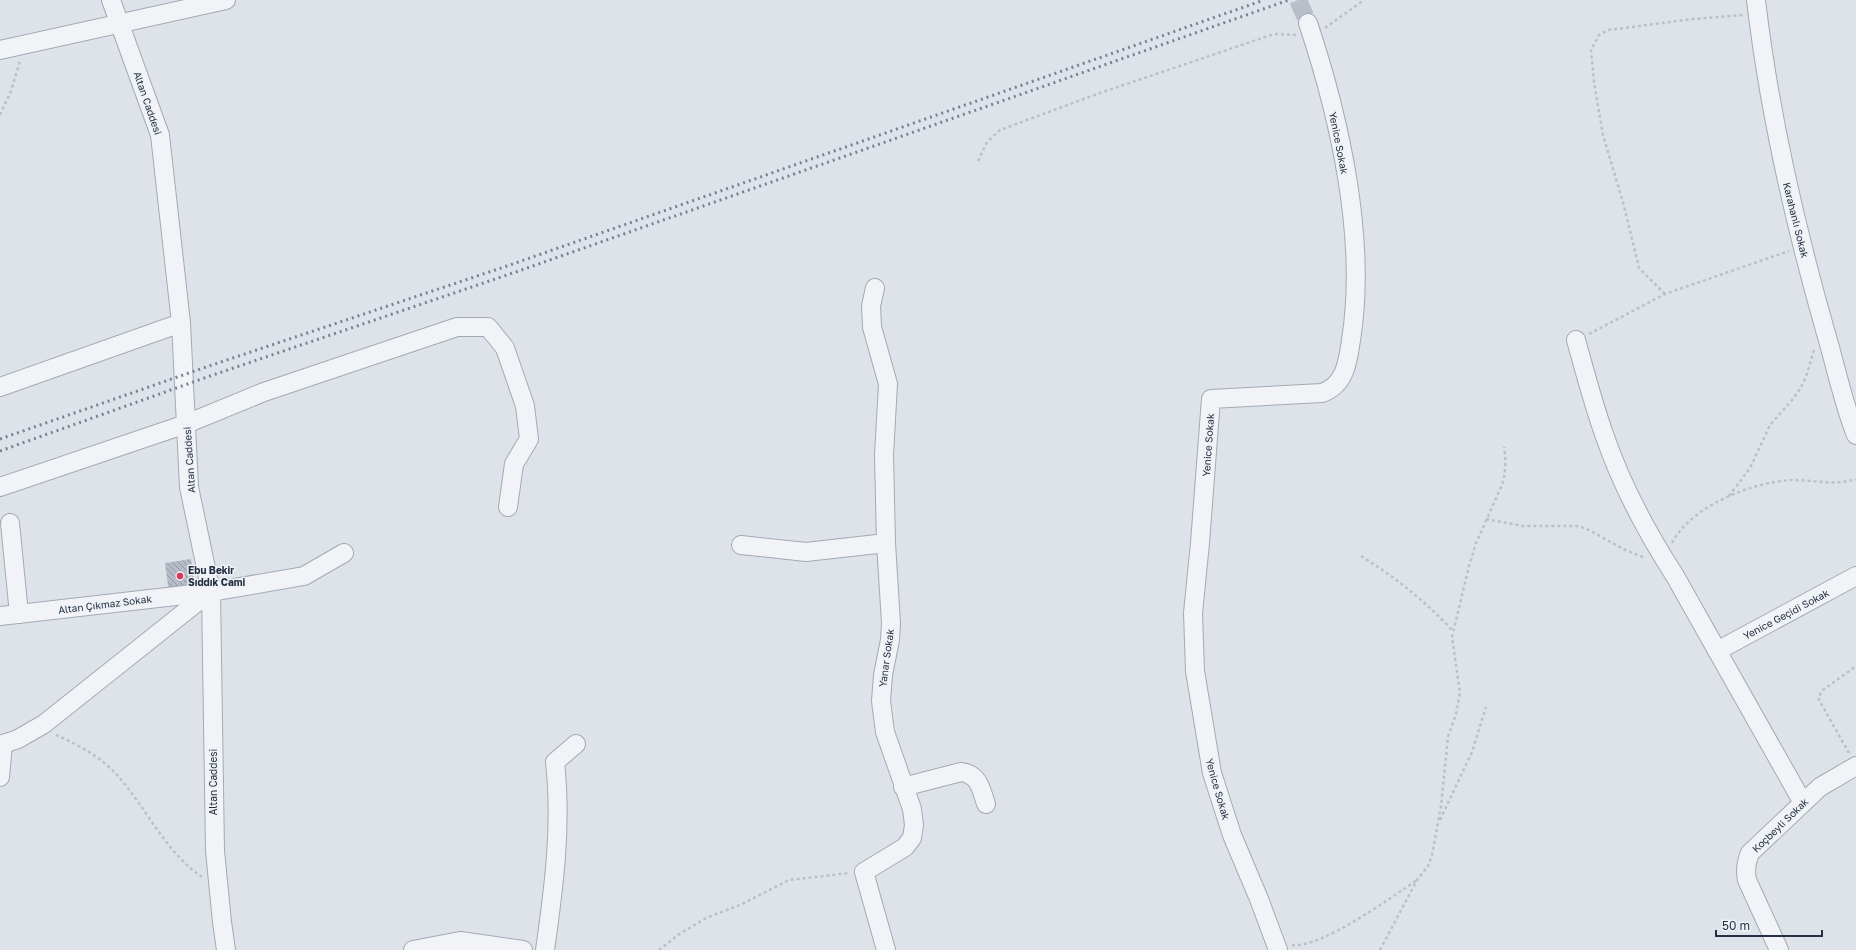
<svg xmlns="http://www.w3.org/2000/svg" width="1856" height="950" viewBox="0 0 1856 950" font-family="'Golos Text',sans-serif">
<style>
.building{fill:url(#building-back-hatch)}
.lines{fill:none;stroke-linecap:round;stroke-linejoin:round}
.minor-tunnel{stroke:#b9bfc8;stroke-width:18;stroke-dasharray:18 9;stroke-linecap:butt}
.minor-casing{stroke:#a3aab4;stroke-width:20}
.path{stroke:#bcc1c8;stroke-width:2.5;stroke-dasharray:3 3;stroke-linecap:butt}
.minor{stroke:#f1f3f7;stroke-width:18}
.rail{stroke:#768295;stroke-width:3;stroke-dasharray:2 4;stroke-linecap:butt}
.poi-dot{fill:#dd3553;stroke:#eef2f7;stroke-width:1.5}
.labels{text-anchor:middle;dominant-baseline:central;stroke-width:3;stroke-linejoin:round;paint-order:stroke}
.street-label{font-size:10px;fill:#253142;stroke:#eef2f7}
.poi-label{font-size:10px;font-weight:bold;fill:#253142;stroke:#eef2f7;text-anchor:start}
</style>
<defs>
<pattern id="building-back-hatch" width="6" height="6" patternUnits="userSpaceOnUse"><rect width="6" height="6" fill="#b5bcc7"/><path d="M-1 5l2 2M0 0l6 6M5-1l2 2" fill="none" stroke="#9399a3"/></pattern>
</defs>
<rect width="100%" height="100%" fill="#dee3e9"/>
<polygon class="building" points="191,559 195,589 169,593 165,563"/>
<g class="lines">
<polyline class="minor-tunnel" points="1298,0 1308,23"/>
<g class="minor-casing">
<g id="minor">
<polyline points="111,0 160,135 181,323 189,487 211,592 215,851 222,922 226,950"/>
<path d="M1756 0C1769 112 1794 221 1825 330 1835 363 1843 403 1856 435"/>
<polyline points="0,50 226,0"/>
<polyline points="875,288 871,306 872,327 888,384 884,455 886,543 891,623 890,640 883,675 881,701 885,732 912,809 914,825 912,838 905,847 864,872 886,950"/>
<path d="M1576 340C1585 372 1593 403 1604 434 1621 484 1646 531 1675 576L1803 803"/>
<polyline points="0,387 181,323"/>
<polyline points="0,487 186,424 264,392 457,327 488,327 505,348 525,406 529,439 514,464 508,507"/>
<polyline points="10,523 19,614"/>
<polyline points="741,545 806,552 886,543"/>
<polyline points="0,616 211,592 304,576 344,553"/>
<polyline points="1717,651 1856,576"/>
<polyline points="0,745 18,739 44,724 210,592"/>
<polyline points="0,777 3,744"/>
<path d="M903 787 961 772C979 774 981 789 986 804"/>
<polyline points="413,950 460,941 523,950"/>
<path d="M545 950C554 887 562 825 555 762L576 744"/>
<path d="M1278 950 1259 899 1232 835 1212 773 1195 671 1193 613 1200 543 1211 399 1322 393C1345 385 1348 362 1351 340 1367 240 1340 119 1308 23"/>
<path d="M1779 950 1747 880C1745 870 1746 862 1750 853L1820 787 1856 766"/>
</g>
</g>
<g class="path">
<polyline points="1325,28 1364,0"/>
<polyline points="0,115 11,91 20,61"/>
<polyline points="978,161 987,142 1000,130 1100,93 1274,34 1296,35"/>
<polyline points="1665,294 1639,268 1624,206 1603,135 1594,82 1591,50 1599,35 1608,30 1693,19 1744,15"/>
<polyline points="1589,334 1665,294 1789,251"/>
<polyline points="1729,496 1750,468 1770,425 1793,399 1800,389 1806,377 1814,350"/>
<polyline points="1486,519 1523,526 1579,526 1589,530 1623,549 1645,558"/>
<path d="M1672 543C1691 506 1752 482 1792 480 1814 480 1835 486 1856 479"/>
<path d="M1361 556C1395 577 1425 601 1453 631"/>
<path d="M56 735C77 744 101 757 117 775 146 807 165 852 202 877"/>
<polyline points="1849,753 1818,698 1823,690 1856,666"/>
<polyline points="1440,820 1472,752 1486,707"/>
<path d="M1292 945C1320 949 1392 897 1417 880"/>
<polyline points="659,950 678,935 706,918 740,905 789,880 850,873"/>
<path d="M1380 950 1417 880 1428 866 1432 855 1441 806 1448 737 1456 714 1460 693 1452 637 1469 566 1476 543 1502 485C1506 472 1506 460 1504 447"/>
</g>
<use href="#minor" class="minor"/>
<g class="rail">
<polyline points="0,439 206,367 507,266 1264,0"/>
<polyline points="0,451 210,376 510,274 1289,0"/>
</g>
</g>
<circle class="poi-dot" cx="180" cy="576" r="4"/>
<g class="labels">
<g class="street-label">
<text transform="translate(148 103) rotate(71)">Altan Caddesi</text>
<text transform="translate(1339 143) rotate(79)">Yenice Sokak</text>
<text transform="translate(1796 220) rotate(76)">Karahanlı Sokak</text>
<text transform="translate(1208 445) rotate(-86)">Yenice Sokak</text>
<text transform="translate(189 460) rotate(-94)">Altan Caddesi</text>
<text transform="translate(105 604) rotate(-7)">Altan Çıkmaz Sokak</text>
<text transform="translate(1786 614) rotate(-28)">Yenice Geçidi Sokak</text>
<text transform="translate(886 658) rotate(-82)">Yanar Sokak</text>
<text transform="translate(213 782) rotate(-90)">Altan Caddesi</text>
<text transform="translate(1218 789) rotate(74)">Yenice Sokak</text>
<text transform="translate(1780 825) rotate(-44)">Koçbeyli Sokak</text>
</g>
<g class="poi-label">
<text x="188" y="570">Ebu Bekir<tspan x="188" dy="12">Sıddık Cami</tspan></text>
</g>
</g>
<path d="M1716 930v6h106v-6" fill="none" stroke="#253142" stroke-width="2"/>
<text x="1722" y="930" font-size="12" fill="#253142" stroke="#eef2f7" stroke-width="3" paint-order="stroke">50 m</text>
</svg>
